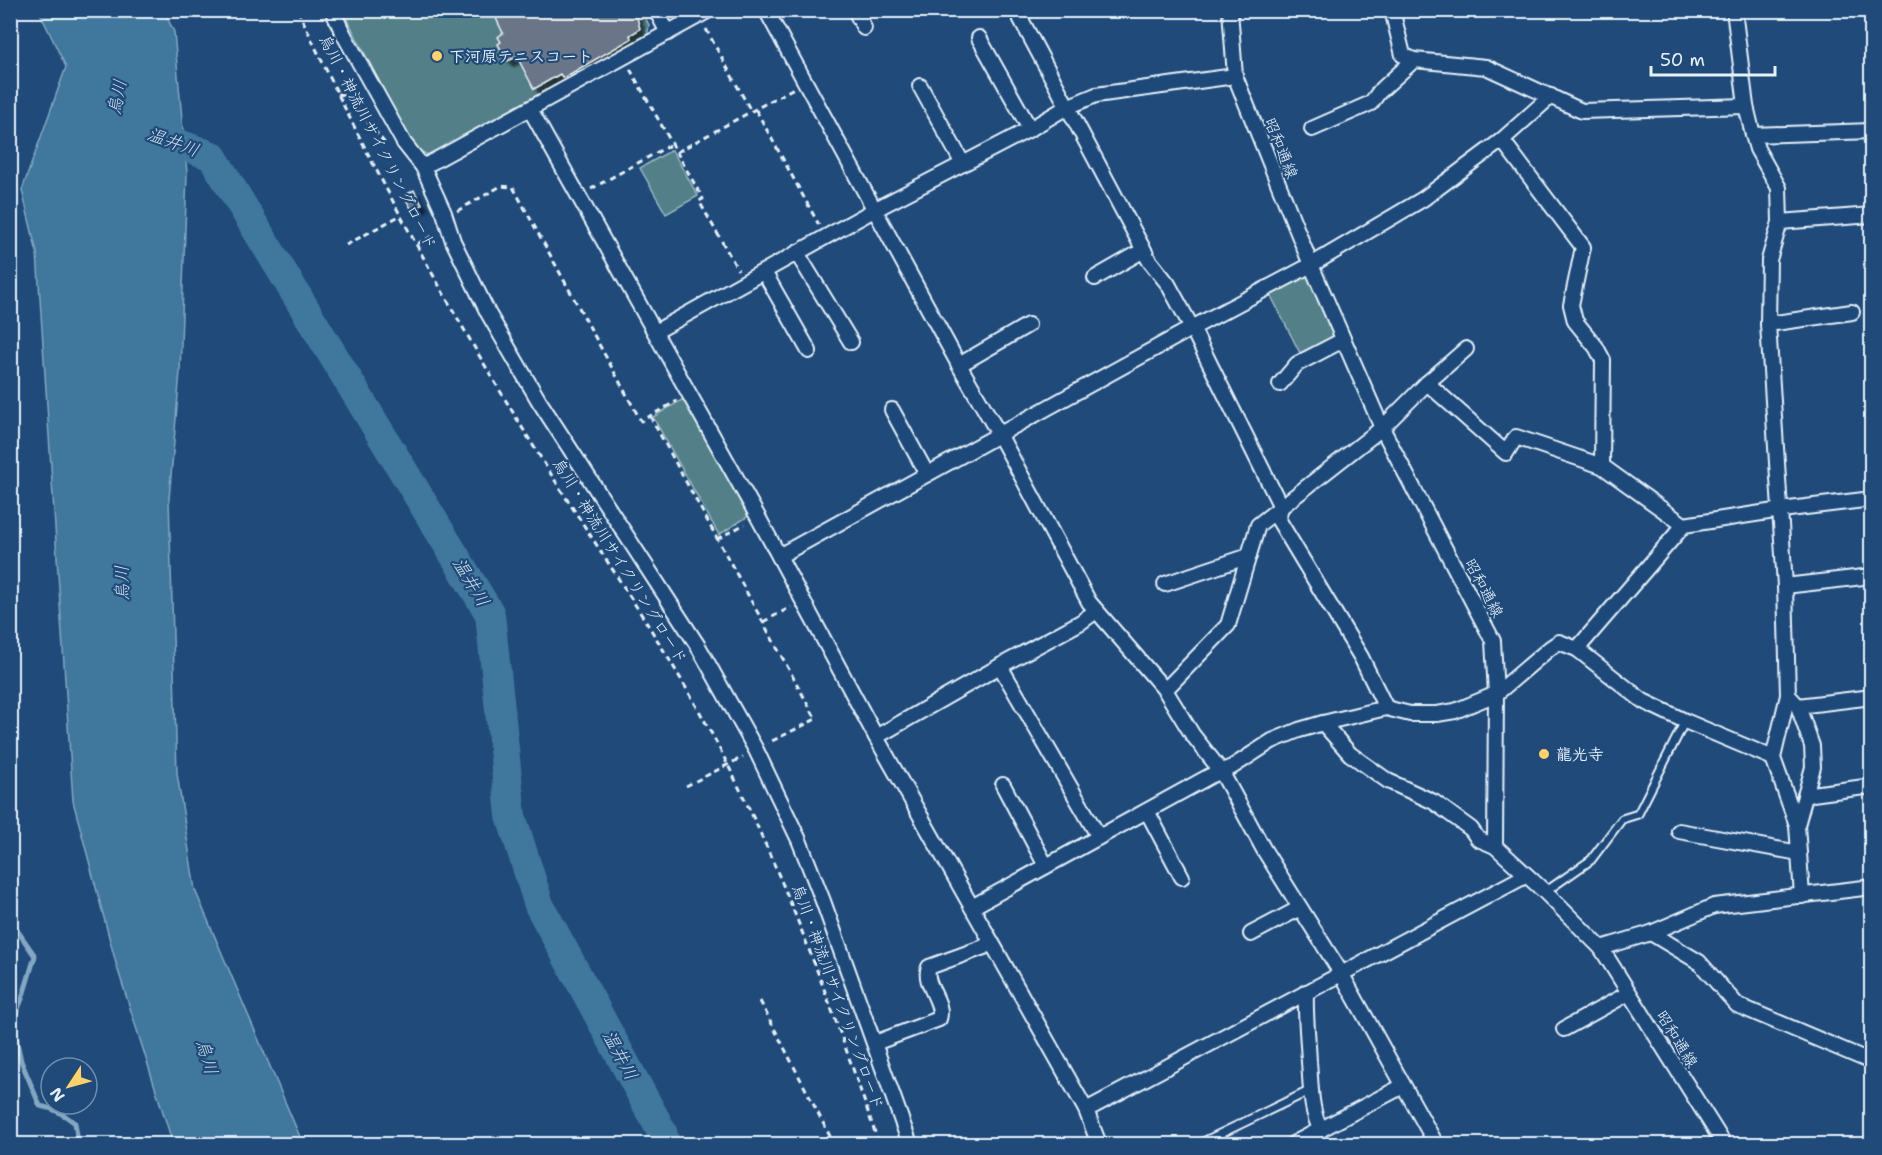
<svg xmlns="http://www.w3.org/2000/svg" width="1882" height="1155" viewBox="0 0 1882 1155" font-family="'Shantell Sans','Klee One',sans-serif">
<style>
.green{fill:#528088;stroke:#9db8c0;stroke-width:1.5}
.water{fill:#41779d;stroke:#84a8c1;stroke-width:1.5}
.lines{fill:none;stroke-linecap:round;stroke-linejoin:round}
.stream{stroke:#84a8c1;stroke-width:5}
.river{stroke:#41779d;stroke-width:30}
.building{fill:#6a7688;stroke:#e8f1f8;stroke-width:1.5;filter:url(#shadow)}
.lane-casing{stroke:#e8f1f8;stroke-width:11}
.street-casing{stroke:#e8f1f8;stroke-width:18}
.path{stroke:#e8f1f8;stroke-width:3;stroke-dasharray:6 4.5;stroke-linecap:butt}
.lane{stroke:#1f4a7a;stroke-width:7}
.street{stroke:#1f4a7a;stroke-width:14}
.poi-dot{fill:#ffd166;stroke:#1f4a7a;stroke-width:2}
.labels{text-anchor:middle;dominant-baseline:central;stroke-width:4.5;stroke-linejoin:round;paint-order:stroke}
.poi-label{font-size:16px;font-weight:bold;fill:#e8f1f8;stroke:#1f4a7a;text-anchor:start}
.street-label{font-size:16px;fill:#e8f1f8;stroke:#1f4a7a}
.water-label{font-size:18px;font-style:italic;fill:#cfdfea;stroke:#1f4a7a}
</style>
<defs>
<filter id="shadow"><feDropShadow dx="5.5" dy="5.5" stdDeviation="1.5" flood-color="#0009"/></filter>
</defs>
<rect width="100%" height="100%" fill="#1f4a7a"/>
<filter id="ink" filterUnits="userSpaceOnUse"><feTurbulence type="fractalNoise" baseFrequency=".0167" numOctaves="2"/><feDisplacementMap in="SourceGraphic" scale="12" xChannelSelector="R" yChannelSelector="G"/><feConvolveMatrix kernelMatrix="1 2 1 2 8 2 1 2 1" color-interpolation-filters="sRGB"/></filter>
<g filter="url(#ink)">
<g class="green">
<polygon points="641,10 649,25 647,37 428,155 420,151 409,139 343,11"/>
<polygon points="672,150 698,196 666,214 640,168"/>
<polygon points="1302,274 1308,276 1334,337 1300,353 1270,294"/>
<polygon points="685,398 750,515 719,535 653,417"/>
</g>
<polygon class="water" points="39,11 164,11 174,32 187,173 180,372 169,499 177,773 195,890 303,1144 173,1144 117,967 73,801 37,253 22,190 66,67"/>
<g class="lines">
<path class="stream" d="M10 920 35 956 22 999 15 1016 17 1042 21 1061 40 1106C53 1108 64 1114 75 1123L77 1136 72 1144"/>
<polyline class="river" points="146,132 212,156 490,614 511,816 539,905 662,1132 665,1144"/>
</g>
<g class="building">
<polygon points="501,10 635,10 640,29 630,35 631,39 563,78 560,74 534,89 517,57 507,61 498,44 501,42 498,37 503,33 494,14"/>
<polygon points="414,190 422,205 412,210 404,196"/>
</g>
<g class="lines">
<g class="lane-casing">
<g id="lane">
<polyline points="1545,892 1591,860 1622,819 1638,814 1685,721"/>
<polyline points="1201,1144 1201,1143 1305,1093 1311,1092"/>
</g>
</g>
<g class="street-casing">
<g id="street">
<polyline points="332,10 344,35 404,143 423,167 444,213 453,241 488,313 539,401 698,646 756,750 799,840 823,901 910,1144"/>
<polyline points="656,10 668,33"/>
<polyline points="766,10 959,365 999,434 1089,602 1165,690 1192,734 1221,771 1264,850 1341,973 1436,1144"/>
<polyline points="855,10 864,28"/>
<polyline points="1016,10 1149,260 1168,284 1192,328 1281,507 1278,519 1361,657 1386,708"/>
<polyline points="1230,10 1235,76 1311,265 1382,428 1493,641 1496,694 1495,846 1545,892 1601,948 1724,1144"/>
<polyline points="1392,10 1403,55 1414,60 1486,67 1582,111 1746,106"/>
<polyline points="1734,10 1746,106 1753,135 1757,149 1779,188 1780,222 1769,260 1768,324 1785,586 1788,695 1798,706 1812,746 1813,767 1797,825 1802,896"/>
<polyline points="979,38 1030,129"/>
<polyline points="920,86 963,164"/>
<polyline points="530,109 758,517 876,737 1086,1110 1099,1144"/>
<polyline points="1312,129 1371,103 1379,92 1414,60"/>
<polyline points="1753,135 1872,131"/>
<polyline points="1502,140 1583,247 1571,305 1575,321 1596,347 1603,360 1602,466"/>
<polyline points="423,167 709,10"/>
<polyline points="1780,222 1872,215"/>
<polyline points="797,253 851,342"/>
<polyline points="764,272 809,351"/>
<polyline points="1095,278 1144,250"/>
<polyline points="1768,324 1852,312"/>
<polyline points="655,332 874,210 1030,129 1067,107 1096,95 1235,76"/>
<polyline points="959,365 1028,325"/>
<polyline points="1427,383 1506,453 1516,437 1602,466 1684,525"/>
<polyline points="1280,384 1297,364 1343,340"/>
<polyline points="892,410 927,474"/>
<polyline points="779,556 1192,328 1311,265 1423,199 1502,140 1551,96"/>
<polyline points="1165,584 1249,556"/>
<polyline points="1785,586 1872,576"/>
<polyline points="1577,649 1643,701 1685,721 1773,758"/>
<polyline points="1000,666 1099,837"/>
<polyline points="1165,690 1228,625 1258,525 1382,428 1427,383 1466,349"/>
<polyline points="1788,695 1773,758 1797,825"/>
<polyline points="1798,706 1872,697"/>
<polyline points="1323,723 1350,754 1388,781 1434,802 1471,829 1478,839 1495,846"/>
<polyline points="876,737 1000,666 1081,622 1096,611"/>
<polyline points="1003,785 1046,866"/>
<polyline points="1805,795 1872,786"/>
<polyline points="1147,811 1182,877"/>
<polyline points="1679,831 1799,853"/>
<polyline points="972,907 1210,776 1232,767 1272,741 1299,730 1323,723 1386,708 1410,714 1437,714 1455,711 1496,694 1550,648 1559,642 1577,649 1684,525 1781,510 1872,499"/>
<polyline points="1651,933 1699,962 1737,1005 1872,1062"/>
<polyline points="1251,934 1300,908"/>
<polyline points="1601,948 1651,933 1714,906 1872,887"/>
<path d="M1306 992C1305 1015 1308 1039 1309 1062 1311 1084 1310 1111 1321 1130"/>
<polyline points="1564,1029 1629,993"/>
<path d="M875 1043 939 1019C945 1002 922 984 929 967L984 947 991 942"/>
<polyline points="1086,1110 1525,876"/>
<polyline points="1293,1144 1403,1086"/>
</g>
</g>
<g class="path">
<path d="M298 10C364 154 441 294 523 429 586 533 658 632 715 740 783 869 832 1007 879 1144"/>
<polyline points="706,29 751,111"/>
<polyline points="630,69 703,199 699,201 738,270"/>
<polyline points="338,94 344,95 350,100 387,146"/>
<polyline points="756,110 819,225"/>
<polyline points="677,152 794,88"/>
<polyline points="591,189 672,144"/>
<polyline points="457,211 501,186 513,187 641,421 677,401"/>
<polyline points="417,244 435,235"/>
<polyline points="346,245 401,215"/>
<polyline points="650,416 816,719 768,743"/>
<polyline points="717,539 745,524"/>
<polyline points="763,622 791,607"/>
<polyline points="686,786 743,757"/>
<polyline points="760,1001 834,1144"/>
</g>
<use href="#lane" class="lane"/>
<use href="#street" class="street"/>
</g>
</g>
<g class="poi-dot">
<circle cx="437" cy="56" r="6"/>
<circle cx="1544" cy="754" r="6"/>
</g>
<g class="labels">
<g class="poi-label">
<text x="449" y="56">下河原テニスコート</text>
<text x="1556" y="754">龍光寺</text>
</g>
<g class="street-label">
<text transform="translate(378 142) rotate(63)">烏川・神流川サイクリングロード</text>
<text transform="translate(1281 148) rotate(68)">昭和通線</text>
<text transform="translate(620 561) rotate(58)">烏川・神流川サイクリングロード</text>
<text transform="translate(1484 588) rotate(62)">昭和通線</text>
<text transform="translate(838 997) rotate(70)">烏川・神流川サイクリングロード</text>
<text transform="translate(1677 1039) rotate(58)">昭和通線</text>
</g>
<g class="water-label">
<text transform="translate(117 97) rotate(-79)">烏川</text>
<text transform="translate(173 142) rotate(20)">温井川</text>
<text transform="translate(471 582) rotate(59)">温井川</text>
<text transform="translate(122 583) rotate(-91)">烏川</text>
<text transform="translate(620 1055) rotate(62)">温井川</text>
<text transform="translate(207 1057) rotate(74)">烏川</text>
</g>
</g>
<rect width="1882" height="1155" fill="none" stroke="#1f4a7a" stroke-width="36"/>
<rect x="18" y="18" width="1846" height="1119" fill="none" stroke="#e8f1f8" stroke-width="2" filter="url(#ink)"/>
<g transform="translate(69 1086) rotate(234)"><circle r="28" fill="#1f4a7a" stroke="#6f8dac" stroke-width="1.5"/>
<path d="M0-4.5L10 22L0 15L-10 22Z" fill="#ffd166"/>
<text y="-9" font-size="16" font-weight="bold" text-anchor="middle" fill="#e8f1f8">N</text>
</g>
<path d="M1651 66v9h124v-9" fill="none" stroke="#e8f1f8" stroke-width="3"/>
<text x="1660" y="66" font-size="18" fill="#e8f1f8" stroke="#1f4a7a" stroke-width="4.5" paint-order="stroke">50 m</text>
</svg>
